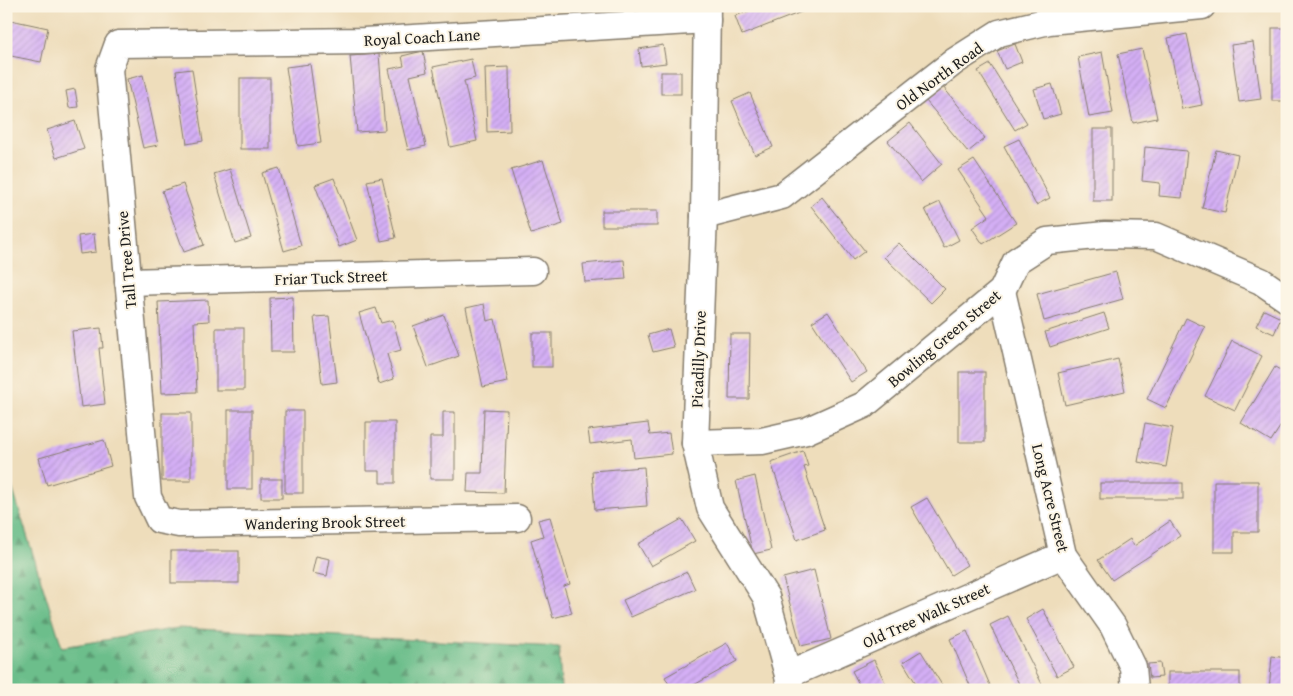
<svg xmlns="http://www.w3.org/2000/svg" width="1293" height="696" viewBox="0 0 1293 696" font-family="'Gentium Book Plus',serif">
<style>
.forest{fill:url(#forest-firs);stroke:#446d54}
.building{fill:url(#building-hatch)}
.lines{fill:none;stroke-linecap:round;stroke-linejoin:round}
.minor-casing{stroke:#857c6c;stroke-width:29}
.minor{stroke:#fff;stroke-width:26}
.labels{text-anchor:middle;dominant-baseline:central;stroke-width:4;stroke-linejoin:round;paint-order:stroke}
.street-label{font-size:16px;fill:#1c1c1c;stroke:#fcf5e5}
</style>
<defs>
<pattern id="forest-firs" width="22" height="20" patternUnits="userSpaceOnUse" patternTransform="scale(1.25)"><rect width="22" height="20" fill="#6cbe8b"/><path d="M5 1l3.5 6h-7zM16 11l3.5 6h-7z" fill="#589a71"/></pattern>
<pattern id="building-hatch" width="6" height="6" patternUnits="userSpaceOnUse" patternTransform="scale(1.25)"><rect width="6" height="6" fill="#d4aff5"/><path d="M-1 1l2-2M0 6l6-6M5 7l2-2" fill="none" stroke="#b596d1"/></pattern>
</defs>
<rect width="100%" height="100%" fill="#fcf5e5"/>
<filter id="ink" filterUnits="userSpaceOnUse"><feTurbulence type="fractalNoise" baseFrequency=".02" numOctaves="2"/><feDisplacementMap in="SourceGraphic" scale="10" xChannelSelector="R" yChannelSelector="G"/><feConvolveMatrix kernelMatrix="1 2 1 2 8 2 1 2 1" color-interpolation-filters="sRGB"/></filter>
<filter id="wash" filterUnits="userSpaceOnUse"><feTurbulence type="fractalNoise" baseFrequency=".0096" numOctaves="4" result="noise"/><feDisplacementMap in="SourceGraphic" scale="20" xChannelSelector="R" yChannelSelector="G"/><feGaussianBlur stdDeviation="1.12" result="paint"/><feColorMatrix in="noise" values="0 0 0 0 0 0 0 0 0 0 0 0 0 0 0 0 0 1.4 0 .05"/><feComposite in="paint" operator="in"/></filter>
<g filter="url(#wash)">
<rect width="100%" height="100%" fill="#edb"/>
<polygon class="forest" points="6,457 10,481 62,647 178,628 559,647 561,690 6,690"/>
<g id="blocks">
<g class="building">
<polygon points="762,6 807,6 809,9 742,35 735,16"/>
<polygon points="6,19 48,28 41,62 6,55"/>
<rect x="1272" y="28" width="15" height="73"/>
<polygon points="1187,34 1202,105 1182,109 1168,38"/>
<polygon points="1253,42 1261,99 1239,102 1231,45"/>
<polygon points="1015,44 1022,62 1005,69 997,51"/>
<polygon points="663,45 666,63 641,66 639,49"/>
<polygon points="1142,49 1157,118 1133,123 1118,54"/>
<polygon points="423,51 427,72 410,76 426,146 408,150 389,69 404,66 402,56"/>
<polygon points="1102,52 1113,113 1089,117 1078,57"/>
<polygon points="379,54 385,130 357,132 350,56"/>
<polygon points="471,59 475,78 464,81 477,141 450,147 433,67"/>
<polygon points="310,64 321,143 298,146 286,67"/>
<polygon points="990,64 1027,123 1015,130 978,71"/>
<polygon points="509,67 510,131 487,132 485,68"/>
<polygon points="192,69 203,141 187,144 176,71"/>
<rect x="661" y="72" width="20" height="22"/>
<polygon points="143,75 158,145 143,148 127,79"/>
<rect x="240" y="78" width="30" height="71"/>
<polygon points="1052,84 1061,114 1043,119 1034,89"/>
<polygon points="943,87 985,138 968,152 926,101"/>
<polygon points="75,89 78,107 69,108 66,91"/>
<polygon points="750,93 773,147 755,155 732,101"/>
<polygon points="75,121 84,149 56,158 47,130"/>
<polygon points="910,123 942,164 921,182 888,141"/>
<rect x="1093" y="129" width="19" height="72"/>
<polygon points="1019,139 1050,198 1036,205 1004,146"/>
<polygon points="1145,147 1187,151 1182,198 1159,196 1160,183 1142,181"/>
<polygon points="1216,150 1238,155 1225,213 1202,208"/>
<polygon points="543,160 563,224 531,234 511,170"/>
<polygon points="974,160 1016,223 983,244 972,228 989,216 958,170"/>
<polygon points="279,168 301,246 284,251 262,173"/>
<polygon points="230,169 251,238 235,243 214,174"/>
<polygon points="334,178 357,240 339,247 315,185"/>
<polygon points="382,178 396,238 381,241 367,181"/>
<polygon points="183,184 204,245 184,252 162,191"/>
<polygon points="822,197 865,251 853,260 811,206"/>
<polygon points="940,202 959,240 944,248 925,209"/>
<rect x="602" y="211" width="55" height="15"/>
<polygon points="94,234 96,252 80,254 78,236"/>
<polygon points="899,243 945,289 931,303 884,257"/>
<polygon points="624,260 626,279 585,282 583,264"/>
<polygon points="1116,272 1123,299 1044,321 1037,294"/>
<polygon points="293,297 294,352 271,352 270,298"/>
<polygon points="208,300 209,321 194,322 197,392 162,393 158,302"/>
<polygon points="484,304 487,321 495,319 508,382 483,387 466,308"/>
<polygon points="376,308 381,323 393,320 401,350 387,354 394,379 379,384 359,313"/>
<polygon points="1264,310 1281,318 1274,334 1256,326"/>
<polygon points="828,312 867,372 851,382 812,322"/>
<polygon points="1104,313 1109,328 1050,347 1045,332"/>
<polygon points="444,315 459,356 428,367 413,326"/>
<polygon points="329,316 337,382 322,384 314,317"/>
<polygon points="1186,318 1205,327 1166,408 1147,399"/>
<polygon points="101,328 103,348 99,348 105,404 81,407 72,331"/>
<rect x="216" y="328" width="28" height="62"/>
<polygon points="669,329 674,347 653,352 648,335"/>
<rect x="532" y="333" width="20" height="34"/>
<polygon points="730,334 750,334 749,399 729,399"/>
<polygon points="1232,341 1262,356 1235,410 1205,396"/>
<polygon points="1118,359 1125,391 1065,405 1058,373"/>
<polygon points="1275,367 1287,374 1287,416 1271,441 1241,423"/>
<rect x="959" y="372" width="26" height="70"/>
<polygon points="484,409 507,410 504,493 467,492 468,473 482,473"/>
<rect x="228" y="410" width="24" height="79"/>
<rect x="285" y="411" width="18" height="82"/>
<polygon points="443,412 455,412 455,479 430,479 430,437 443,437"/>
<rect x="162" y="413" width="29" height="68"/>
<polygon points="366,422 395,422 395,483 380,483 380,471 366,471"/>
<polygon points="648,423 650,435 669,433 672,454 634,458 632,439 590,444 588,430"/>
<polygon points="1145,423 1173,428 1166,467 1138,462"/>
<polygon points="104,440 111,466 47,485 39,458"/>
<polygon points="803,451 808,466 804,467 825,530 797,540 771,462"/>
<polygon points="644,467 647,506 595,510 592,471"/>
<polygon points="755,476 771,550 753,554 736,481"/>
<rect x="261" y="479" width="21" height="19"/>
<polygon points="1214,481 1258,481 1258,532 1234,532 1234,552 1214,552"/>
<rect x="1100" y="483" width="83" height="16"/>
<polygon points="927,498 967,565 951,575 911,507"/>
<polygon points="550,517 570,584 564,586 572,613 553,618 531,540 543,536 538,520"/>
<polygon points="682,519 695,541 651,566 638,544"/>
<polygon points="1170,521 1180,536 1112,580 1098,560 1130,539 1134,546"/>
<rect x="171" y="551" width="68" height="32"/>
<polygon points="316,556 330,559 327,576 312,573"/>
<polygon points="814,570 831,639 801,646 783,578"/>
<polygon points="687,572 695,589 631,617 623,600"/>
<polygon points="1043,609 1074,667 1057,676 1026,619"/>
<polygon points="1008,616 1045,690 1022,690 990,625"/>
<polygon points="967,631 992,690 972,690 950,639"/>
<polygon points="727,643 737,661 685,690 672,690 665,677"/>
<polygon points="921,651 945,690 920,690 903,662"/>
<polygon points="1272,656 1287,658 1287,690 1269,690"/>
<polygon points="874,660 889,690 862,690 852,671"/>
<polygon points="1160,663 1162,677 1150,678 1148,664"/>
<rect x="1168" y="672" width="72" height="18"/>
</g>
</g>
</g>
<g filter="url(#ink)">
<use href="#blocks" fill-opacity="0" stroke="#857c6c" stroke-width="1"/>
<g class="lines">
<g class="minor-casing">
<g id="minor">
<polyline points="707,6 704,216 695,443 710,508 766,597 788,675 790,690"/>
<polyline points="704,216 782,196 955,61 999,33 1049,21 1202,6"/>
<polyline points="128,282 533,271"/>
<polyline points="1002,291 1063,555 1113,626 1133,667 1135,690"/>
<polyline points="695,443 762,441 806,431 864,405 1002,291 1016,261 1047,241 1105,235 1156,236 1261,281 1287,299"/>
<polyline points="517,518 179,524 159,520 148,497 109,69 118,44 364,41 707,20"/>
<polyline points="788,675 1063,555"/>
</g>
</g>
<use href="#minor" class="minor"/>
</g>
</g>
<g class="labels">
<g class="street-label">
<text transform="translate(422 37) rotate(-3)">Royal Coach Lane</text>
<text transform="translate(939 76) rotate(-36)">Old North Road</text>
<text transform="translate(126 260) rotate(-95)">Tall Tree Drive</text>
<text transform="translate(331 277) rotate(-2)">Friar Tuck Street</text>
<text transform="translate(944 338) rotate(-40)">Bowling Green Street</text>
<text transform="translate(698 359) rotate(-88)">Picadilly Drive</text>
<text transform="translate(1051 498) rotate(76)">Long Acre Street</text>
<text transform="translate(325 522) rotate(-1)">Wandering Brook Street</text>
<text transform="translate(926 615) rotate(-24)">Old Tree Walk Street</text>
</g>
</g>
<rect width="1293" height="696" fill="none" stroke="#fcf5e5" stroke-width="25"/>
</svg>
